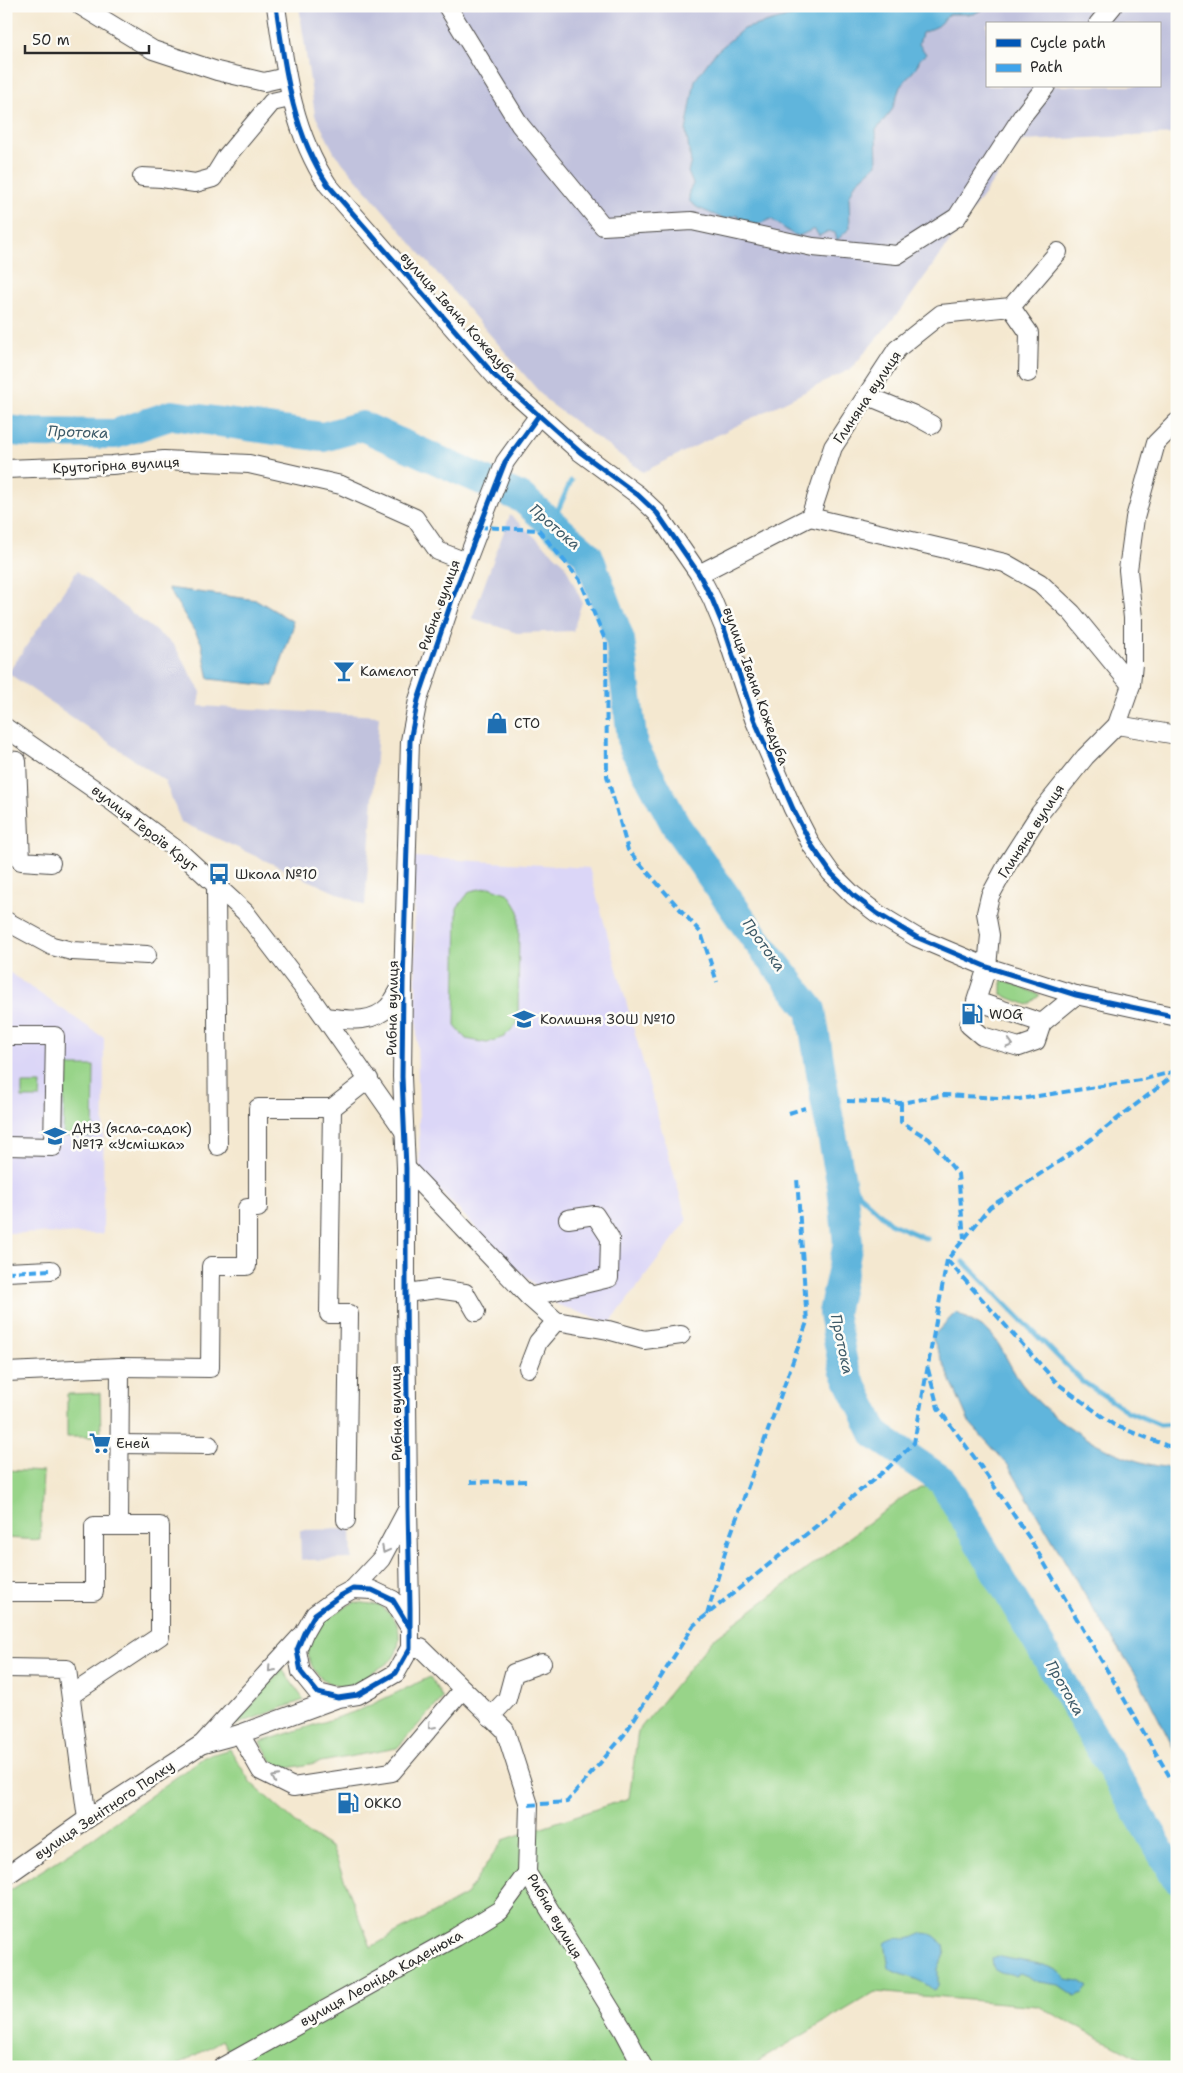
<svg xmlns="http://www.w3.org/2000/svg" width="1183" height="2073" viewBox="0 0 1183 2073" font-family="'Shantell Sans',sans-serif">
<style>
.built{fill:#dbd6f7}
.industrial{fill:#c1c2dd;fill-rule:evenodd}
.green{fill:#98d489;stroke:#62805a}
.water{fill:#60b5dc;stroke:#467084}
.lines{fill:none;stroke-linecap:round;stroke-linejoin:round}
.stream{stroke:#60b5dc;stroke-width:5}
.river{stroke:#60b5dc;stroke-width:30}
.minor-tunnel{stroke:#ccc2af;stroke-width:18;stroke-dasharray:18 9;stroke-linecap:butt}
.minor-casing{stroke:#494744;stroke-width:20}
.minor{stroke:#fff;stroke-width:18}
.quiet{stroke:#3ea3eb;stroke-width:4;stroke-dasharray:8 4;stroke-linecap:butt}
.cycleway-casing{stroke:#fdfcf7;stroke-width:8}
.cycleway{stroke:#0057b8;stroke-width:5}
.oneway{stroke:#a0a0a0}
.labels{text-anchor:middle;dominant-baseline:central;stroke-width:5;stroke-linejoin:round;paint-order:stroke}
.street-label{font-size:14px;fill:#2b2b2b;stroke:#fdfcf7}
.poi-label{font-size:14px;fill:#2b2b2b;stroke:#fdfcf7;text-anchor:start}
.water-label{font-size:15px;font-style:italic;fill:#3e5b69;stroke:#fdfcf7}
</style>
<rect width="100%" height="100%" fill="#fdfcf7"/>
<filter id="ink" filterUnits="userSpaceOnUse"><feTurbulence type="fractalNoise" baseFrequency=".02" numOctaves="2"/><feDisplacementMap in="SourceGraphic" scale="10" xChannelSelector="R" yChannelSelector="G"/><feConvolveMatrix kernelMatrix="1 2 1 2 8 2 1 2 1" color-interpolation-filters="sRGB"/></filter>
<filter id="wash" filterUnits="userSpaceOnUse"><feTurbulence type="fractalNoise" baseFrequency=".0096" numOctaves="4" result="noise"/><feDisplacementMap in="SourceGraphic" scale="20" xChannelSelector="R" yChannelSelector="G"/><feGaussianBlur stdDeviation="1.12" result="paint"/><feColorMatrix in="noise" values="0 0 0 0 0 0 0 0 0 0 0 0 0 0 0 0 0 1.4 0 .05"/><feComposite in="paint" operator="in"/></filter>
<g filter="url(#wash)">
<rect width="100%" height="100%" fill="#f4e8d0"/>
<g class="built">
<polygon points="413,857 589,868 687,1221 610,1323 558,1305 509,1262 420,1170"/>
<polygon points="6,970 104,1038 103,1234 6,1233"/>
</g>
<g class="industrial">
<path d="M299 6H1177V134L1022 141 903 307 851 369 643 472 547 401 335 154 315 115ZM987 24H1159V86H987Z"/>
<polygon points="510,515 564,563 582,602 573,631 517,633 472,618"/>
<polygon points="77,571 174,645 201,692 199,706 379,716 365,906 181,822 165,781 8,673"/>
<polygon points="351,1529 352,1559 301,1560 300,1530"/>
</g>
<g class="green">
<polygon points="490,887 509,894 519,911 518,1023 504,1037 487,1043 466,1039 455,1026 457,908 470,891"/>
<polygon points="1002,979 1040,995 1028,1005 1002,995"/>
<polygon points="65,1066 94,1066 93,1137 63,1136"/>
<polygon points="22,1084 41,1084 40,1098 22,1098"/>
<polygon points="100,1393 101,1437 67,1437 67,1394"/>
<polygon points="6,1470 43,1472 40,1540 6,1538"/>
<polygon points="943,1481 1177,1879 1177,2067 1156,2067 1038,2006 875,1992 749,2067 237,2067 222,2040 174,2067 6,2067 6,1893 87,1842 204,1757 230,1749 251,1783 305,1831 332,1848 371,1947 466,1895 503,1840 629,1798 638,1731 712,1640 910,1492"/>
<path d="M354 1602 380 1605C385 1610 393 1616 396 1622 401 1632 400 1648 393 1658 389 1663 380 1668 374 1671 365 1678 355 1685 344 1686 319 1688 299 1656 312 1635 321 1620 339 1611 354 1602Z"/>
<polygon points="282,1669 304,1700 235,1725"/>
<polygon points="430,1677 443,1698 397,1748 288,1768 274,1765 261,1742 360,1710"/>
</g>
<g class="water">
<polygon points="810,6 991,6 973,14 950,14 936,27 922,33 919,44 926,54 920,59 916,68 900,87 892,110 876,130 877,164 855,184 849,197 850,228 837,240 835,233 829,231 819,236 814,229 799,236 792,234 771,219 756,225 748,221 740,221 738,215 724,219 698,208 689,201 689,191 693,184 688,172 691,162 686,131 695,80 715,53 743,29 805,12"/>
<polygon points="168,588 257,600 292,621 293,627 273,686 209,679 201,642"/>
<path d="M956 1312C966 1319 979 1324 989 1332 1002 1344 1013 1376 1027 1390 1060 1428 1126 1467 1177 1468V1755L1138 1678 1095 1612 1008 1465 969 1422 932 1337Z"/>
<path d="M923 1933 932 1934 944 1944 945 1952 938 1969V1987L933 1990C922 1978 902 1977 889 1968L885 1943C892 1938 898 1938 906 1939 911 1939 918 1935 923 1933Z"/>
<path d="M997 1956C1015 1962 1057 1961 1066 1979L1079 1981 1088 1987 1083 1993 1075 1996 1059 1985 1039 1982 1020 1974 1016 1976C1009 1971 1000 1976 993 1967L992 1959Z"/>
</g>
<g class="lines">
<g class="stream">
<polyline points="552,523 571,481"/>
<polyline points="838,1165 861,1196 890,1223 927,1239"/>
<polyline points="964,1262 1082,1381 1127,1411 1160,1425 1177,1424"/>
</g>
<polyline class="river" points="6,430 32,433 115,434 172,415 323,437 362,426 522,498 588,555 620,640 633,746 678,829 755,938 811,1010 826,1104 842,1186 848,1244 833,1313 844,1369 876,1435 943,1481 1177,1879"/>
</g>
</g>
<g filter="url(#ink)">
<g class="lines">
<polyline class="minor-tunnel" points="969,1025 975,1008"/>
<g class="minor-casing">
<g id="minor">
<polyline points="81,6 153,50 217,71 264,82 286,77"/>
<path d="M276 6C285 69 292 131 328 185L495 376 580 452 638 495 657 513 699 574 712 599 724 628 754 719 793 809 812 846 831 873 853 895 878 914 916 937 987 967 1076 995 1177 1017"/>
<polyline points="447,6 520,125 603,226 692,221 813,247 897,255 957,217 1023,115 1046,86"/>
<polyline points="1098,24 1113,6"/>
<polyline points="142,177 162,178 195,183 213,178 226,157 272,102 290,98"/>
<polyline points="1011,307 1029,333 1028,373"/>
<polyline points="868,396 912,414 932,425"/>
<polyline points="6,469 112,465 164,460 249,464 341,485 415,518 438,551 466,562"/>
<polyline points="810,517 1005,563 1040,583 1072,613 1131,685"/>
<polyline points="699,574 810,517 833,447 897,349 941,314 1011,307 1058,252"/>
<polyline points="1117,725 1177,735"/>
<polyline points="6,728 110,800 181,853 245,912 311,998 404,1131"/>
<polyline points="6,760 17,761 21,861 51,863"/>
<polyline points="216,885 218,1146"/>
<polyline points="6,921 52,946 72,951 147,955"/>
<polyline points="1076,995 1042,1023 976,1001 987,967 990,935 986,913 990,896 1008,863 1040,813 1085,757 1117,725 1131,685 1133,664 1133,618 1128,570 1135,518 1156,443 1177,422"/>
<path d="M325 1017C346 1019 371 1025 388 1007 394 1001 398 991 403 984"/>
<polyline points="969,1025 982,1036 1019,1047 1036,1041 1042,1023"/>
<polyline points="6,1036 55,1036 53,1147 6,1146"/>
<polyline points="332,1108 329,1314 349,1314 346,1520"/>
<polyline points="406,1168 529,1297"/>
<polyline points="568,1219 595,1215 610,1238 609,1278 529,1297 556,1321 608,1330 644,1340 681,1335"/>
<polyline points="6,1272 51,1270"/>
<polyline points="406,1293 437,1289 465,1293 476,1312"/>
<polyline points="120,1367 210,1368 211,1266 247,1266 247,1208 258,1208 258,1108 332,1108 369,1079"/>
<polyline points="528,1368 538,1342 556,1321"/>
<polyline points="6,1372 120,1367 119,1526"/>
<polyline points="119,1444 209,1445"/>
<polyline points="353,1589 381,1559 407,1510"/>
<polyline points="6,1592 94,1592 94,1526 160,1526 160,1636 71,1695"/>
<polyline points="410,1628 393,1600 372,1590 353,1589 340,1596 315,1614 304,1633 297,1650 301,1672 318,1693 338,1698 358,1695 396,1673 410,1648 410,1608 408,1507 406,1293 406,1168 402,1077 403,984 410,741 418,700 454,594 484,516 505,462 539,415"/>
<polyline points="410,1648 421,1648 505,1730 529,1805 527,1873 624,2031 643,2067"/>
<polyline points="6,1668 67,1669 87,1819"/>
<polyline points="490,1717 507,1699 514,1673 542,1663"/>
<polyline points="240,1734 261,1771 293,1787 392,1772 463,1689"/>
<polyline points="203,1744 240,1734 338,1698"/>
<polyline points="6,1876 87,1819 202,1744 300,1637"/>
<polyline points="222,2067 456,1937 500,1910 527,1873"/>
</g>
</g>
<use href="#minor" class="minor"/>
<g class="quiet">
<polyline points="479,527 539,530 580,580 606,642 607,776 628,850 701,933 717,982"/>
<polyline points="847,1101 901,1103 944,1095 1019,1099 1141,1080 1176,1071"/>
<polyline points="901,1103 901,1122 929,1139 958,1174 964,1238"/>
<polyline points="789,1113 805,1108"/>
<polyline points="947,1260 1057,1383 1114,1425 1168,1446 1177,1444"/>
<polyline points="6,1272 51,1270"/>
<polyline points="928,1369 938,1408 977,1461 1030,1539 1177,1789"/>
<polyline points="470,1482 530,1481"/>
<polyline points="707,1615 728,1542 807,1322 797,1178"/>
<polyline points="529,1805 567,1802 624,1735 694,1625 888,1468 914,1443 947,1260 990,1207 1078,1149 1177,1073"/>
</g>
<g class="cycleway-casing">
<g id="cycleway">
<path d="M276 6C285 69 292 131 328 185L495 376 580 452 638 495 657 513 699 574 712 599 724 628 754 719 793 809 812 846 831 873 853 895 878 914 916 937 987 967 1076 995 1177 1017"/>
<polyline points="410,1628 393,1600 372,1590 353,1589 340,1596 315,1614 304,1633 297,1650 301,1672 318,1693 338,1698 358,1695 396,1673 410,1648 410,1608 408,1507 406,1293 406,1168 402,1077 403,984 410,741 418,700 454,594 484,516 505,462 539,415"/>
</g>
</g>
<use href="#cycleway" class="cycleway"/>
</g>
<defs><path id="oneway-chevron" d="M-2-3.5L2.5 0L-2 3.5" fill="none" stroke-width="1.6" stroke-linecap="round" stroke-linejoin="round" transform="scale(1.25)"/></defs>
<g class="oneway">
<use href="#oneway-chevron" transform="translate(1010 1044) rotate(16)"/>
<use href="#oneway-chevron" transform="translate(385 1550) rotate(118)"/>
<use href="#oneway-chevron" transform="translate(271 1669) rotate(132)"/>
<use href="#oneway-chevron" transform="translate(431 1726) rotate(131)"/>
<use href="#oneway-chevron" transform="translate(275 1778) rotate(-153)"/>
</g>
</g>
<defs>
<g id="bar-bare" transform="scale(1.725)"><path d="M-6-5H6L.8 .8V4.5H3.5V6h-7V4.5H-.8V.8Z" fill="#1f6fb2" stroke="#fdfcf7" stroke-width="2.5" paint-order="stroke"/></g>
<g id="shop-bare" transform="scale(1.725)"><path d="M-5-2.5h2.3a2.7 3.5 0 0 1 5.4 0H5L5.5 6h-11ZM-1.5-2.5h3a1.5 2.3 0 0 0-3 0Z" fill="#1f6fb2" stroke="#fdfcf7" stroke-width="2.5" paint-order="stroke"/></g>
<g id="bus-bare" transform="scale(1.725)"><path d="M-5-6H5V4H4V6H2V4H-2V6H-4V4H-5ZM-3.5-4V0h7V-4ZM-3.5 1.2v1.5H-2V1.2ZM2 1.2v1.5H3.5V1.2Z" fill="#1f6fb2" stroke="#fdfcf7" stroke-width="2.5" paint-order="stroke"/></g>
<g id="fuel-bare" transform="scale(1.725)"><path d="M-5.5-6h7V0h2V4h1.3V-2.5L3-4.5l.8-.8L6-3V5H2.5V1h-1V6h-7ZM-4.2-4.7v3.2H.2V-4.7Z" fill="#1f6fb2" stroke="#fdfcf7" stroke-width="2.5" paint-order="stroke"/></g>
<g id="school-bare" transform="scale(1.725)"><path d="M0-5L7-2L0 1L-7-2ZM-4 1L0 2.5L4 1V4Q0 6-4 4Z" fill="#1f6fb2" stroke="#fdfcf7" stroke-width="2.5" paint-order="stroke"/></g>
<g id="supermarket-bare" transform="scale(1.725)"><path d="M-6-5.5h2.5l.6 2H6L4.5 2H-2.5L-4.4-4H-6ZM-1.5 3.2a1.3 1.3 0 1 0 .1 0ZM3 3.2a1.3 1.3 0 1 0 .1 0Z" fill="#1f6fb2" stroke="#fdfcf7" stroke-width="2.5" paint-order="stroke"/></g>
</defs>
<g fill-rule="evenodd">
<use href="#bar-bare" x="344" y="671"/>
<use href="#shop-bare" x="497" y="723"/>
<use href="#bus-bare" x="219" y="874"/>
<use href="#fuel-bare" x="972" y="1014"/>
<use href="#school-bare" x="524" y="1019"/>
<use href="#school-bare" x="55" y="1136"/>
<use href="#supermarket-bare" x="100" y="1443"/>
<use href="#fuel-bare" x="348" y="1803"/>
</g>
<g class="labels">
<g class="street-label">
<text transform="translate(459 316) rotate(48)">вулиця Івана Кожедуба</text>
<text transform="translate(867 397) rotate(-56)">Глиняна вулиця</text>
<text transform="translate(116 465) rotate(-3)">Крутогірна вулиця</text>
<text transform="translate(439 605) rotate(-70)">Рибна вулиця</text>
<text transform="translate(756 686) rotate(70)">вулиця Івана Кожедуба</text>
<text transform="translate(145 828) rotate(38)">вулиця Героїв Крут</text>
<text transform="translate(1031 831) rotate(-57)">Глиняна вулиця</text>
<text transform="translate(392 1008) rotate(-89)">Рибна вулиця</text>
<text transform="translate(396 1413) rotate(-91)">Рибна вулиця</text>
<text transform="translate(104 1810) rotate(-34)">вулиця Зенітного Полку</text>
<text transform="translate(555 1916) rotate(60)">Рибна вулиця</text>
<text transform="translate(381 1978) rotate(-29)">вулиця Леоніда Каденюка</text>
</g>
<g class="poi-label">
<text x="360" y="671">Камєлот</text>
<text x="514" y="723">СТО</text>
<text x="235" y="874">Школа №10</text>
<text x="989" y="1014">WOG</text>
<text x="540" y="1019">Колишня ЗОШ №10</text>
<text x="72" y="1128">ДНЗ (ясла-садок)<tspan x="72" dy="16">№17 «Усмішка»</tspan></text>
<text x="116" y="1443">Еней</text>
<text x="364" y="1803">ОККО</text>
</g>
<g class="water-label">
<text transform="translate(78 432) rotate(2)">Протока</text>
<text transform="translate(555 527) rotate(41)">Протока</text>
<text transform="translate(764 945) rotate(54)">Протока</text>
<text transform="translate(842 1344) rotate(78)">Протока</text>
<text transform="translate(1065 1688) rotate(60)">Протока</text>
</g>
</g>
<rect width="1183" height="2073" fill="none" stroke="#fdfcf7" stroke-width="25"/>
<rect x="986" y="22" width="175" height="65" fill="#fdfcf7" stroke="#a9a8a5"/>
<rect x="996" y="39" width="25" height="8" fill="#0057b8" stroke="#a9a8a5"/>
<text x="1030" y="48" font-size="15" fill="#2b2b2b">Cycle path</text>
<rect x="996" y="64" width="25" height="8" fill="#3ea3eb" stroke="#a9a8a5"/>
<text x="1030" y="72" font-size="15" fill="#2b2b2b">Path</text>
<path d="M25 45v8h124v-8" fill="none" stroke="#2b2b2b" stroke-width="2.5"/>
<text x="32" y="45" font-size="15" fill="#2b2b2b" stroke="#fdfcf7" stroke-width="4" paint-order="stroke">50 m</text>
</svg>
